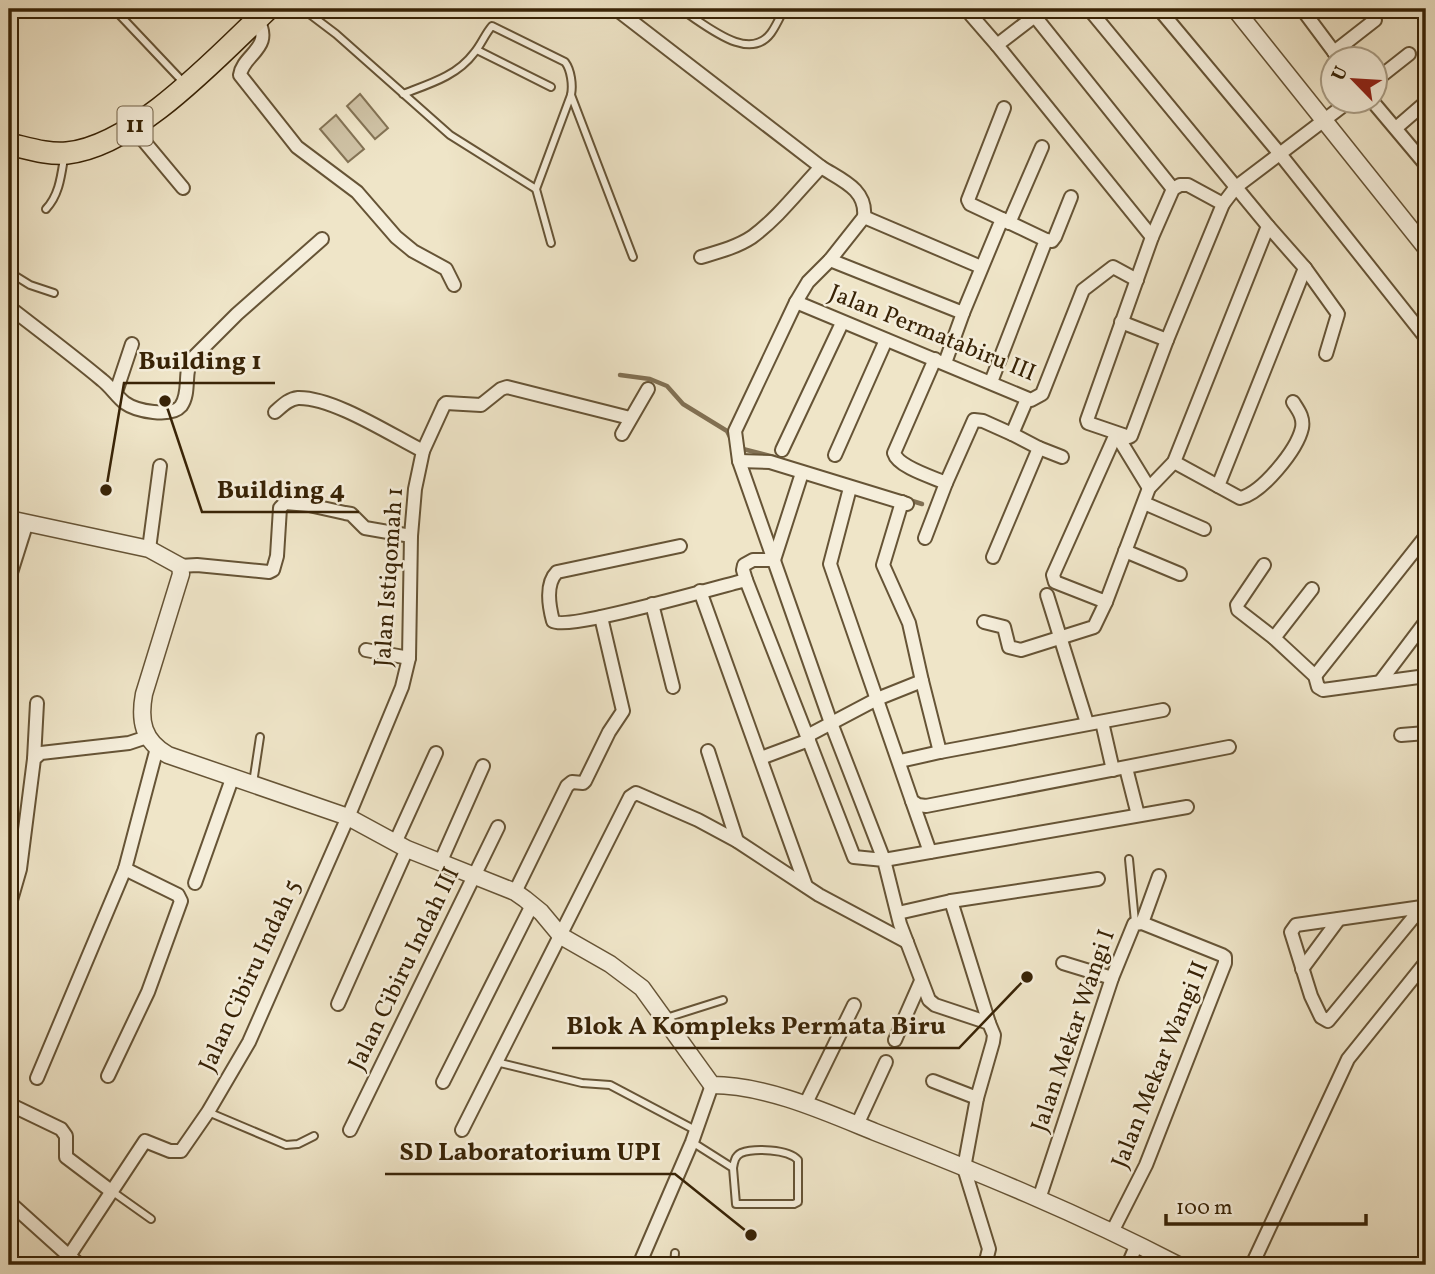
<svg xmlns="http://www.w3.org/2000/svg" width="1435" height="1274" viewBox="0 0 1435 1274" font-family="Vollkorn,serif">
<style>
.garden{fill:#d0c4a7;stroke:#847456;stroke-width:2}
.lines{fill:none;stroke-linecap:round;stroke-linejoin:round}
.stream{stroke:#817053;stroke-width:4.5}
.service-casing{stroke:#665436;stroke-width:10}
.minor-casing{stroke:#665436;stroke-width:16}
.tertiary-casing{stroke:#665436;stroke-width:19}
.trunk-casing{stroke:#382306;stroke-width:24}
.service{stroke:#f5eedb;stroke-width:6}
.minor{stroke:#f5eedb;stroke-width:12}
.tertiary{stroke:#f5eedb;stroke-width:16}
.trunk{stroke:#efe5c8;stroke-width:21}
.labels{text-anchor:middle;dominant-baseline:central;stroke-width:5;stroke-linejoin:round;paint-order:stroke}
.shield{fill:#f5eedb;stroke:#716046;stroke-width:2}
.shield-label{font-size:23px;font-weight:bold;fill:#382306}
.street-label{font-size:24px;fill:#382306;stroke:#f5eedb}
.leader{fill:none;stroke:#382306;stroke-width:2.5}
.callout-dot{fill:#382306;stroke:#f5eedb;stroke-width:2.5}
.callout-label{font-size:26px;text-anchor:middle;font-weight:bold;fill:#382306;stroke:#f5eedb;stroke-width:5;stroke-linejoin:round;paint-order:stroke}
</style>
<rect width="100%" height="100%" fill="#efe5c8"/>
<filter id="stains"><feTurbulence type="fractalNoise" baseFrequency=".00286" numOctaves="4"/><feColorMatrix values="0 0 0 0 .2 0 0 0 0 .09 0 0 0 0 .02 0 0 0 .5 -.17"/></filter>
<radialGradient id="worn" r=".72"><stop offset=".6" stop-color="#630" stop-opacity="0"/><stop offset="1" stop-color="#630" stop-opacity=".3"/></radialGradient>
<g class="garden">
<polygon points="360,94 388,128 375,139 347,106"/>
<polygon points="336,115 364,149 348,162 320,129"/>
</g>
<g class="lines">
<g class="stream">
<polyline points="620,375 650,379 667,386 683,404 727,431 731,439"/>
<polyline points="739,448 774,457"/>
<polyline points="906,499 922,504"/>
</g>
<g class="service-casing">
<g id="service">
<polyline points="114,9 185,84"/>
<polyline points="303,9 336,34 450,135 536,189"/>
<path d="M680 9C704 23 748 64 771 33 776 26 780 17 784 9"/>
<polyline points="477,50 551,87"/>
<path d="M403 94C429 84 457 76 474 53 481 45 485 34 492 26L565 62C571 70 573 85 571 95L536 189 551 243"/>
<polyline points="571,95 633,257"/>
<path d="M46 209C59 195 61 177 64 158"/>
<polyline points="9,272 30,285 54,293"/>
<polyline points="253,783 260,737"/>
<polyline points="1129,859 1135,922"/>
<polyline points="666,1018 723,1000"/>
<polyline points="496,1062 582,1083 610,1085 697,1131"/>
<polyline points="208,1112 286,1145 298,1144 314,1136"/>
<path d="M692 1142 733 1168 736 1204H794L798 1202V1160C788 1149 754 1148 741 1153 735 1156 734 1162 733 1168"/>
<polyline points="113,1192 151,1219"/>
<polyline points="674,1265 675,1253"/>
</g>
</g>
<g class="minor-casing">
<g id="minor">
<path d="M616 9 821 167C841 180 867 189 864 217"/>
<polyline points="1029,9 1173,189"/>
<polyline points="1044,9 997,45 1152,237"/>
<polyline points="1089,9 1268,226 1174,462 1149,488 1106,602 1055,582 1053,575 1116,434"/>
<polyline points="1159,9 1280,154 1426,338"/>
<polyline points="1302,9 1340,60"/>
<polyline points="971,15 997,45"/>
<path d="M257 19C275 48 243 54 240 75L297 147 357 192 396 237 413 251 446 269 454 285"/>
<polyline points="1334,52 1375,20"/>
<polyline points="1376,80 1409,54"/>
<polyline points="1373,102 1426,165"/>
<polyline points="133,128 183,188"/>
<polyline points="1396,128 1426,102"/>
<polygon points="1180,185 1188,185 1223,204 1167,340 1131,436 1129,437 1088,423 1087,420 1152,237 1173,189"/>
<polyline points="1223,204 1236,187 1348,102"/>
<polyline points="1009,223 1042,147"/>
<path d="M1268 226 1305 268 1218 486 1240 498C1262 493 1297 450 1302 428 1304 417 1298 410 1293 402"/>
<polyline points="1046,240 1052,241 1055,237 1071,197"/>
<path d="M701 257C718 252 737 247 752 237 778 218 799 190 821 167"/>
<polyline points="830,260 963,313 1002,219 970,204 968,200 1004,108"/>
<polyline points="981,267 864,217 830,260 808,282 796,302 735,431 739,461 831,723 884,860 1187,807"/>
<polyline points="1305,268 1338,314 1326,354"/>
<polyline points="796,302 1031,400 1042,394 1083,290 1113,267 1137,280"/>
<path d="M9 307C40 331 72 355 102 380 111 387 117 397 125 403 136 411 171 418 181 406 191 392 183 372 192 359L237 314 322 239"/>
<polyline points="1121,322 1167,340"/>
<polyline points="945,363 963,313"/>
<polyline points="991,382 1046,240 1002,219"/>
<polyline points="116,392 132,344"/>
<path d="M275 412C282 406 288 399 298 398 333 397 391 435 423 451"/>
<polyline points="622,434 648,389"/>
<polyline points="1116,434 1149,488"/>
<polyline points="1039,448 1062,457"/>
<polyline points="782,450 842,323"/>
<polyline points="835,455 886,340"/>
<polyline points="739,461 770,462 907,504"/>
<polyline points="1174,462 1218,486"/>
<polyline points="946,483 974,420 983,421 1012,434"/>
<polyline points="850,488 830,564 912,801 918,805 926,806 1229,747"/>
<polyline points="1144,503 1204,529"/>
<path d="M925 538 946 483C932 477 898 467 894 453L935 359"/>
<path d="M680 546 557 572C545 584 549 606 553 621 567 631 718 587 746 580L807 736 877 699 922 681 909 623 883 565 902 502"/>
<polyline points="149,549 160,466"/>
<polyline points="1125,551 1180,574"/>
<polyline points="993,557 1039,448 1012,434 1027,399"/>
<polyline points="1264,565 1237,605 1238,610 1274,638 1315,676 1318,687 1323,690 1426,676"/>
<polyline points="180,566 197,565 269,572 273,570 277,556 280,508 285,503 309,505 345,513 351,514 365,528 411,536"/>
<polyline points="9,579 27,522"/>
<polyline points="746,580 743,570 744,565 753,560 774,560 802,473"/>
<polyline points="700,591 806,886"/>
<polyline points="1047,595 1087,723"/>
<polyline points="652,604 673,687"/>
<polyline points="984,622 1004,627 1009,647 1021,650 1094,627 1106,602"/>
<polyline points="1274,638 1312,589"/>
<polyline points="366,650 409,658"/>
<polyline points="1315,676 1426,536"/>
<polyline points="922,681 940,752 1163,710"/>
<polyline points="1380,682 1426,621"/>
<polyline points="1102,722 1113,770"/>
<polyline points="1401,735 1426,733"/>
<polyline points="807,736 854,857 884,860 900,924 929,1000 935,1005 989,1023 994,1035 993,1042 977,1098 964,1168 989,1249 985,1265"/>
<polyline points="708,751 737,841"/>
<polyline points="761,758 809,740"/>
<polyline points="34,759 37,703"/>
<polyline points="900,761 940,752"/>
<polyline points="1126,768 1138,815"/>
<polyline points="912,801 930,852"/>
<polyline points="395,843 436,753"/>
<polyline points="440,863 483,766"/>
<polyline points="195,883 233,776"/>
<polyline points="515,892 567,786 572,782 583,783 585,781 609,732 623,711 601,617"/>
<polyline points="951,901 989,1023"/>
<polyline points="9,907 20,869 34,759 41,753 129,743 147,737"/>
<polyline points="1422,907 1328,1021 1321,1017 1311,996 1291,932 1296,925 1422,907 1426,907"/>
<polyline points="898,913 951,901 1098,879"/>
<polyline points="1142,923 1159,876"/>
<polyline points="1063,963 1112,978"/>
<polyline points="1302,969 1339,919"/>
<polyline points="338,1004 407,849"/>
<polyline points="895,1040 921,981"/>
<polyline points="108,1076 148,992 181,901 178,895 125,869"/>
<polyline points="37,1078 125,869 157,748"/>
<polyline points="933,1081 977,1098"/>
<polyline points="443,1082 532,905"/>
<polyline points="9,1104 61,1129 66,1136 66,1157 111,1191"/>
<polyline points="805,1105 854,1005"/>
<polyline points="857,1125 886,1062"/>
<polyline points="350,1130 498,827"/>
<polyline points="462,1130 630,797 636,793 698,820 737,841 819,895 907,942"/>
<polyline points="1039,1199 1112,978 1134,924 1142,923 1222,955 1225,957 1225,963 1146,1165 1112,1232"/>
<polyline points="9,1202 69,1256 145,1141 170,1151 181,1151 208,1112 249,1042 351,810 402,687 409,658 411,536 415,489 423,451 444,405 446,403 481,405 501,389 507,387 630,418"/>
<polyline points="69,1256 80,1265"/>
<polyline points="639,1265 692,1142 712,1085"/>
<polyline points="1128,1265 1137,1244"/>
<polyline points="1252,1265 1348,1059 1426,962"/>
</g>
</g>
<g class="tertiary-casing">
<g id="tertiary">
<polyline points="1235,9 1426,248"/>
<path d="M9 519 149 549 180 566 181 574 144 694C139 721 143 741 168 755L348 817 407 849 515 892 525 899 541 912 561 936 610 964 642 988 712 1085C766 1085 826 1112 875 1132 978 1172 1080 1214 1178 1265"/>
</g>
</g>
<g class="trunk-casing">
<path id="trunk" d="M9 144C27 148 48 155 67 153 136 146 218 56 268 9"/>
</g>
<use href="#service" class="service"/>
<use href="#minor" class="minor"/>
<use href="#tertiary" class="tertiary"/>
<use href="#trunk" class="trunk"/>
</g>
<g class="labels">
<rect class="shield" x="117.5" y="106.5" width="35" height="39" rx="5"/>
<g class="shield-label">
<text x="135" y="126">11</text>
</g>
<g class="street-label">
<text transform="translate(932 334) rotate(22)">Jalan Permatabiru III</text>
<text transform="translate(390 577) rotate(-86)">Jalan Istiqomah 1</text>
<text transform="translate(405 969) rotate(-64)">Jalan Cibiru Indah III</text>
<text transform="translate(251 976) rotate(-65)">Jalan Cibiru Indah 5</text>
<text transform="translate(1074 1031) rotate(-71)">Jalan Mekar Wangi I</text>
<text transform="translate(1161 1065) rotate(-68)">Jalan Mekar Wangi II</text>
</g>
</g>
<path class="leader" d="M106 490L124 383H275M165 401L202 512H359M1027 977L959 1048H552M751 1235L675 1174H385"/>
<g class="callout-dot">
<circle cx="106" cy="490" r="7"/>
<circle cx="165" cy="401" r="7"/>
<circle cx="1027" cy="977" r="7"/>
<circle cx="751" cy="1235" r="7"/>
</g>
<g class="callout-label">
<text x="200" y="369">Building 1</text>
<text x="281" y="498">Building 4</text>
<text x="756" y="1034">Blok A Kompleks Permata Biru</text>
<text x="530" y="1160">SD Laboratorium UPI</text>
</g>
<rect width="1435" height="1274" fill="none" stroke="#efe5c8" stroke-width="35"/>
<rect x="10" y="10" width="1414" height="1253" fill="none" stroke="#382306" stroke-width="3.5"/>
<rect x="18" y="18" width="1400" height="1239" fill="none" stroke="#382306" stroke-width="2"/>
<g transform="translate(1354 80) rotate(295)"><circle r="33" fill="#f5eedb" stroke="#a99d86" stroke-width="2"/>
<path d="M0-5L12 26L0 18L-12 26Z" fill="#8f2418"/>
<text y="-10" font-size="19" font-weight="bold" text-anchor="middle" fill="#382306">U</text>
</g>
<path d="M1166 1214v10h200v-10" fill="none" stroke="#382306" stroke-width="3.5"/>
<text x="1176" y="1214" font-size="21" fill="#382306" stroke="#f5eedb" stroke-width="5" paint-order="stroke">100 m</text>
<rect width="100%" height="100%" filter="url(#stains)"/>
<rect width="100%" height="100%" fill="url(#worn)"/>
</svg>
